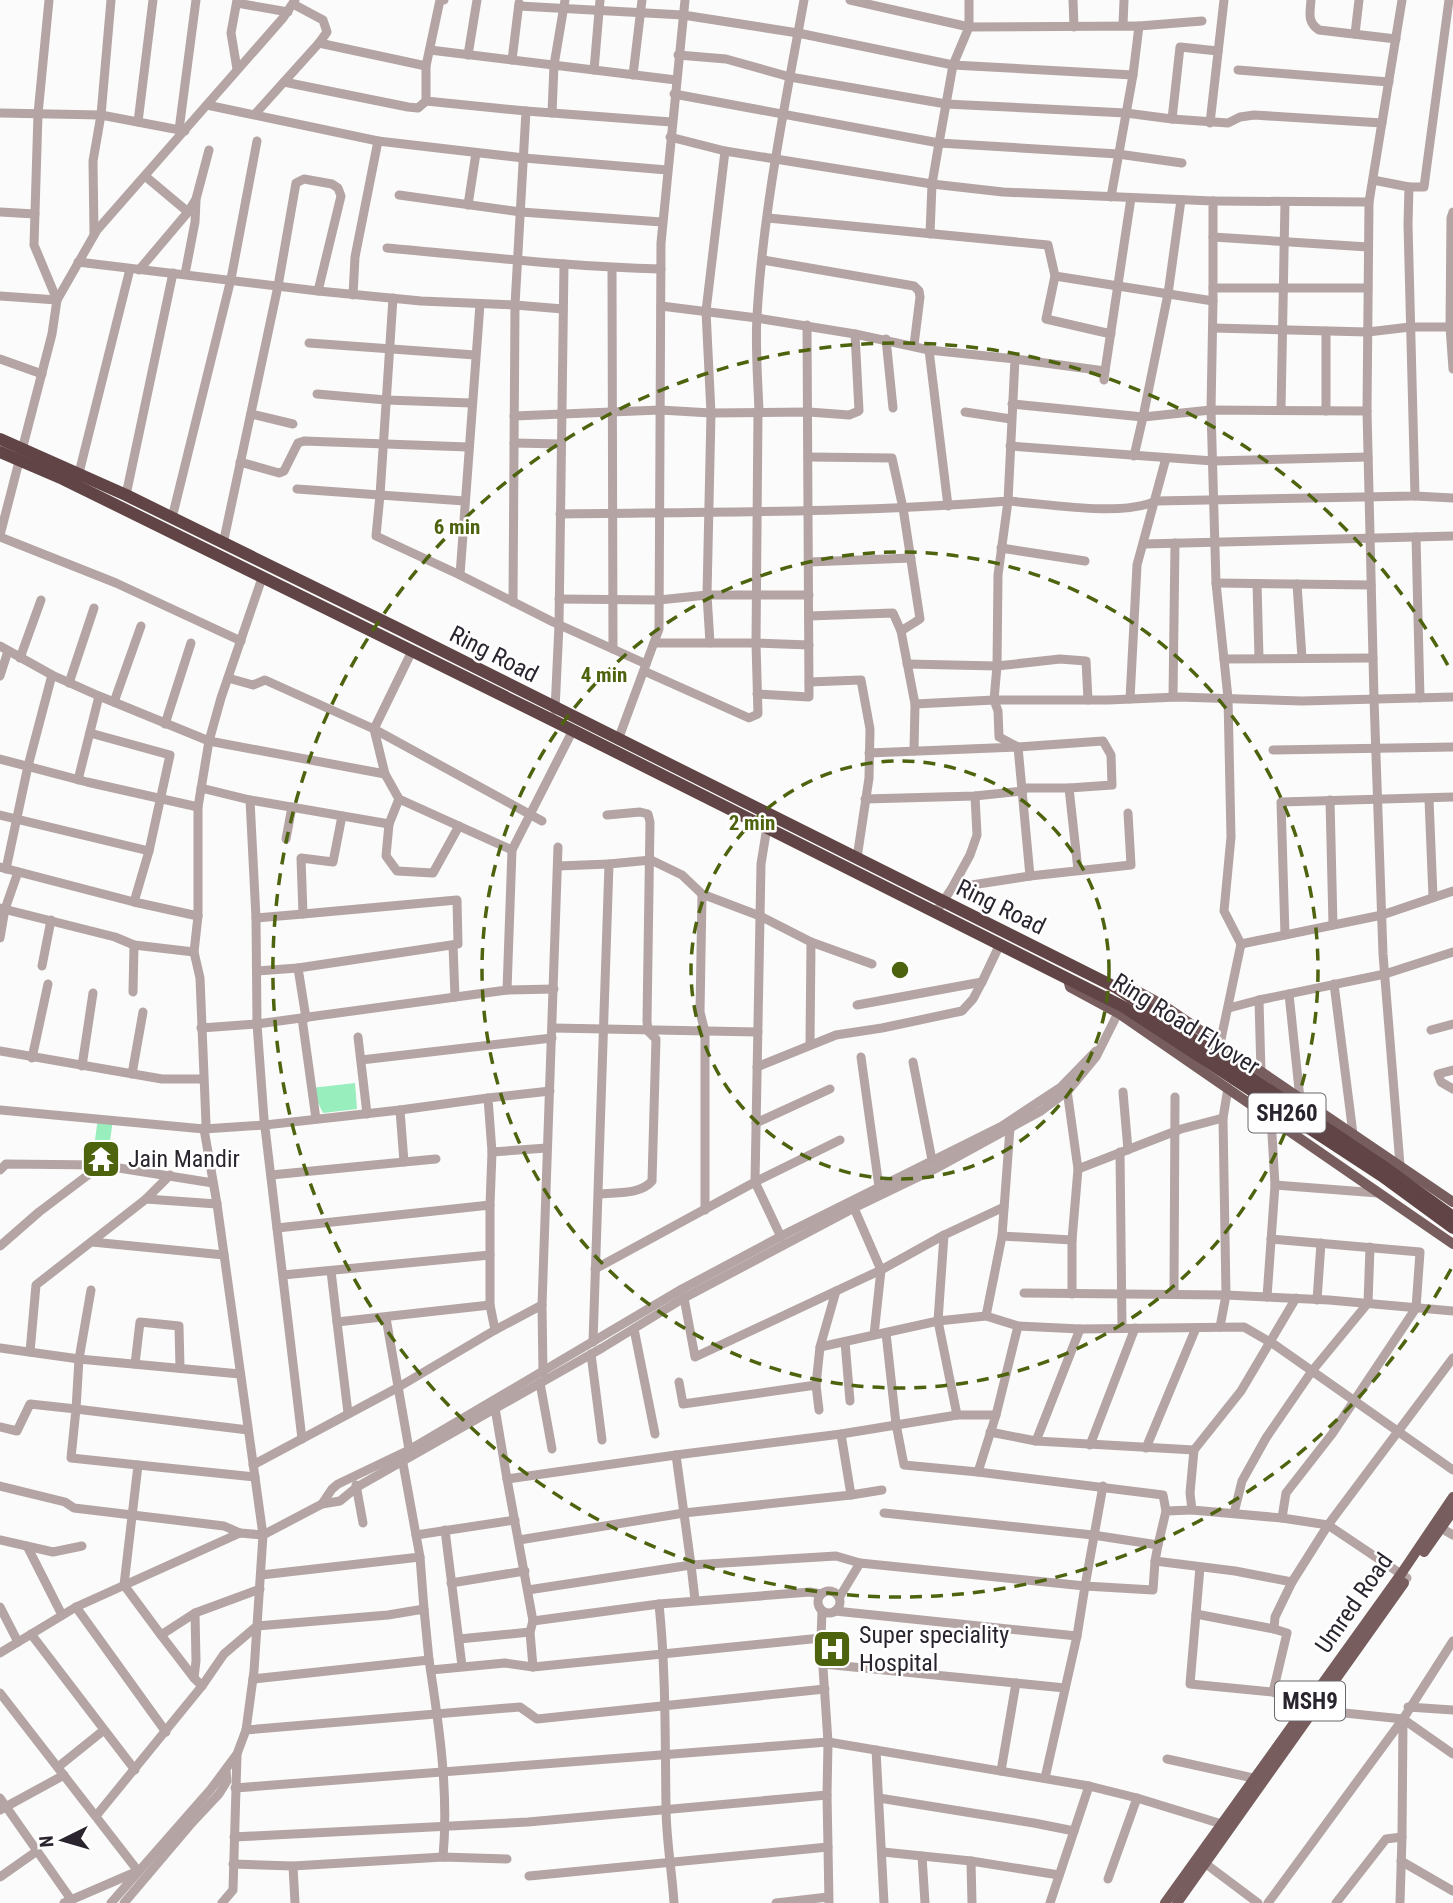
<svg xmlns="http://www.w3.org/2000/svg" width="1453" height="1903" viewBox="0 0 1453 1903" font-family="'Roboto Condensed',sans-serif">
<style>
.green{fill:#99eebd}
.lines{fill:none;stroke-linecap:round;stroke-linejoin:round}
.minor{stroke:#b4a4a4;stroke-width:9}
.major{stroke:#775d5d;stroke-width:10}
.highway{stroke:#614445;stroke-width:12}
.ring{fill:none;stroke:#4e630e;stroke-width:3.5;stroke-dasharray:12 9}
.labels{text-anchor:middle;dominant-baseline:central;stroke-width:5;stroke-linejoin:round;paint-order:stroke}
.shield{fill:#fff;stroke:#6a666d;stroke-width:2}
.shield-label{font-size:23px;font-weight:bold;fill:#2a242e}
.street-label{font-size:24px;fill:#2a242e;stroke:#fff}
.poi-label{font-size:24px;fill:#2a242e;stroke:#fff;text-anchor:start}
.centre{fill:#4e630e;stroke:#fff;stroke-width:3.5}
.ring-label{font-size:21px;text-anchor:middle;font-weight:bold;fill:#4e630e;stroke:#fff;stroke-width:5;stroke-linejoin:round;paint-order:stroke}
</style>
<rect width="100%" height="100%" fill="#fbfbfb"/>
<g class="green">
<polygon points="355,1083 357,1109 323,1113 311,1088"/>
<polygon points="98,1118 113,1120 109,1148 94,1147"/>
</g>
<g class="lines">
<g class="minor">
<polyline points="49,0 38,114 34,245 57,300"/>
<polyline points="850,0 969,27 953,65 1133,75"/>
<polyline points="969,0 969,27 1139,26 1133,75 1111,197"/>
<polyline points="1073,0 1074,27"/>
<path d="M1311 0C1310 13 1307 22 1319 30L1396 39"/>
<polyline points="237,3 288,12"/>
<polyline points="293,4 323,20 327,32 319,43 426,66 440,0 444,0"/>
<polyline points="519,6 683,15 798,33 953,65 946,104 1126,113 1172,119 1180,47 1218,51"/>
<polyline points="1123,25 1124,0"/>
<polyline points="1139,26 1202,21"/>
<polyline points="1355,34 1359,0"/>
<polyline points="430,50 676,80"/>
<polyline points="468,55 477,0"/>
<polyline points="678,55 726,59 790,77 946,104 939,143 1118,154 1182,163"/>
<polyline points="512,60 519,3"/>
<polyline points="237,69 231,33 237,0"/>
<polyline points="594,70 600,0"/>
<polyline points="1238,70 1389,82"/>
<polyline points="633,75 642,0"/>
<polyline points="284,82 408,107 418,108 426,101"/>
<polyline points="674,94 939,143 932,184 930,234"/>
<polyline points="207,105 378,141 355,257 353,295"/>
<polyline points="526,111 671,122"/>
<polyline points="0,113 101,115 185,131"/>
<polyline points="552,113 554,65 565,0"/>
<polyline points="255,114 319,43"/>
<polyline points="1172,119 1228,123 1240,117 1254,115 1382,123"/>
<polyline points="138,122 153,0"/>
<polyline points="1210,123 1224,0"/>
<polyline points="179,130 196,0"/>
<polyline points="378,141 524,158 667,170"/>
<polyline points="725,151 932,184 1003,192 1213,201 1213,301 1055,276 1048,245 768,218"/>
<polyline points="145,176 188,212"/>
<path d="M1373 180 1409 187 1408 224 1415 496 1156 501C1120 517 1049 504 1008 501L998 575 997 666 994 700H1108L1178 697 1302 701 1453 697"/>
<polyline points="1409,187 1424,187 1449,0"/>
<polyline points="399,195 521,212 662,222"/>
<polyline points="1181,200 1168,294 1143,417 1211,410 1367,411"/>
<polyline points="1213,201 1369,202 1367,411 1374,699 1383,954 1400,1165"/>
<polyline points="1369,202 1402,0"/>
<polyline points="468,205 476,153"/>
<polyline points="0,212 35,214"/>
<polyline points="94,234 93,161 101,115 111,0"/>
<polyline points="1213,237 1368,247"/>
<path d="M387 248C478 256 569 267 661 269"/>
<polyline points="763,260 914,286 919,291 920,297 914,345"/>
<polyline points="78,262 318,291 421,301 515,305 526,111 426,101 426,66"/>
<polyline points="612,268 613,649"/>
<polyline points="139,270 188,212 196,199 209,150"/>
<polyline points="185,274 195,222 196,200"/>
<polyline points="1055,276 1046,319 1111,334"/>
<polyline points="1213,288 1368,288"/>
<polyline points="0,296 57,300"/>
<polyline points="1213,301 1211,410 1216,583 1228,698 1231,837 1224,911 1241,944 1382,915 1453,891"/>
<polyline points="480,304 460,575 553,622 646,664"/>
<polyline points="1450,327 1451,218 1453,212"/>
<polyline points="1213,328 1368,332 1410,327 1450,327 1453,369"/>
<polyline points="1326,331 1326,411"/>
<polyline points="886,339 893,408"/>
<polyline points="309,343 475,355"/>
<polyline points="929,350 948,506"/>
<polyline points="0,359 42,374"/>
<polyline points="1015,359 1105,371 1104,380"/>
<polyline points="1105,371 1131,198"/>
<polyline points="317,394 386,400 471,403"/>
<polyline points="1012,404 1143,417 1134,456"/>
<polyline points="1281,410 1285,202"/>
<polyline points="758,412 756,643 809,645"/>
<path d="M759 412C758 381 755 348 757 316 763 210 785 105 804 0"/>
<polyline points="965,412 1011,419"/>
<polyline points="251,414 293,424"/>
<polyline points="514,416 660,410 711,413 809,412 849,415 859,411 855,334 757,318 661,306"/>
<polyline points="514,443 561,444"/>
<polyline points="1010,446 1213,461 1368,457"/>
<polyline points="808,457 892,458 903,508 920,619 901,631 915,704 994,700 998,711 999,737 1018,747 1103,741 1111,755 1112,785 1069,788"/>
<polyline points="240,462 279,473 284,471 298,443 304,441 468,447"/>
<polyline points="79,473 130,269"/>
<polyline points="297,489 380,495 393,298"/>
<polyline points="126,495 173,273"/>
<polyline points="1415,496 1453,498"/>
<path d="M560 514C710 512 859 513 1008 501L1015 359 929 350 855 334"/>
<polyline points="172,518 231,279 257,141"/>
<polyline points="0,535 52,334 57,300 97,230 283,18 295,0"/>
<polyline points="0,537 116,583 241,641"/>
<polyline points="1416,537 1420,698"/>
<polyline points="223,544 278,286 296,183 304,179 332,184 338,188 341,196 318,291"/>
<polyline points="1144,544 1453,536"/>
<polyline points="1001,548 1085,561"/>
<polyline points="809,562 911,558"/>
<polyline points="460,575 376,536 380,495 465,501"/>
<polyline points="1216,583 1371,585"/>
<polyline points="1257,584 1259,658"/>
<polyline points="1297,584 1302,658"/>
<polyline points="559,599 659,600 707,595 711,413 706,311 725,151 670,137"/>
<polyline points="513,602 515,305 563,309"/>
<polyline points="809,616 893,613 901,631"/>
<polyline points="710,643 707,595 809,595"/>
<polyline points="0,646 52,675 99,696 209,741 385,774"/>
<polyline points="412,651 374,729 385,774 399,799 512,850"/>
<polyline points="20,658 41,600"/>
<polyline points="1224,659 1373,658"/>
<polyline points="907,664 997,666 1060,659 1086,661 1088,700"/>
<polyline points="644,671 749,718 758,714 756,643 654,643"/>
<polyline points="0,676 8,651"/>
<polyline points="228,678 253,685 265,680 374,729 542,821"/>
<polyline points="809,682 861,680 870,729 869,778 857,858"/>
<polyline points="69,683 94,608"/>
<polyline points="757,694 809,697 807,325"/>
<polyline points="1173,697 1175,543"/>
<polyline points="1130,699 1137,565 1166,458"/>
<polyline points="114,702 141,626"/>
<polyline points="555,710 559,625 564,264"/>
<polyline points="165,724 191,643"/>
<polyline points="90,733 170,755 149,851"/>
<polyline points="618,740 659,629 661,243 685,0"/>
<polyline points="1273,750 1453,747"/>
<polyline points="914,751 915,704"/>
<polyline points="869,753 1018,747 1030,876 952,888 936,912"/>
<polyline points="0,759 87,782 198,807"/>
<polyline points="78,780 99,696"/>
<polyline points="201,788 250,800 256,918 257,1024 264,1119 302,1439"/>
<polyline points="1023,788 1069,788 1078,870"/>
<polyline points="865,799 975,796 1023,791"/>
<polyline points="1429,799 1433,897"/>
<polyline points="250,800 389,824 399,799"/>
<polyline points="1330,800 1333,925"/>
<polyline points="0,815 149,851 134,902 198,916"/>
<polyline points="389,824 386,856 397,871 433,873 459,826"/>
<polyline points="767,827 761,864 755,1182 781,1237"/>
<polyline points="286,839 292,807"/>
<polyline points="609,864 651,860 682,875 702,894"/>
<polyline points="558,866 609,864 593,1342"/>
<polyline points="0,867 134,902"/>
<polyline points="6,869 28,766 52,675"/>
<polyline points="1030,876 1131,865 1128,813"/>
<polyline points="952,888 970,855 977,835 975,796"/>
<polyline points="0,908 115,937 134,945 194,952"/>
<polyline points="256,918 303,914"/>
<polyline points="1285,935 1281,802 1453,797"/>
<polyline points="0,938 5,909 18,872"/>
<polyline points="453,945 455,997"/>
<polyline points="42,966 51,920"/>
<polyline points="257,971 298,968"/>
<polyline points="1334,984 1353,1134"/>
<polyline points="507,990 554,989"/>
<polyline points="133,992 134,945"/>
<polyline points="1289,994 1300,1099"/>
<polyline points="857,1005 982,982 1000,944"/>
<polyline points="1229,1008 1259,1000"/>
<polyline points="302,1018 316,1119"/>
<polyline points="306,1018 298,968 458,944 457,900 303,914 301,858 333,862 342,816"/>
<polyline points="201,1028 257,1024 507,990 512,850 573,730"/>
<polyline points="553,1028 758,1032"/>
<polyline points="1431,1030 1453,1024"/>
<polyline points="358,1037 367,1114"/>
<polyline points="810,1044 811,942"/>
<polyline points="1220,1044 1241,944"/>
<polyline points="0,1051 162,1079 203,1079"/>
<polyline points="861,1057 879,1187"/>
<polyline points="32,1058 48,984"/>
<polyline points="361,1060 552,1038"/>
<polyline points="913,1062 932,1160"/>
<polyline points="82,1066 93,993"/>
<polyline points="757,1067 836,1035 882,1028 962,1011 973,999 982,982"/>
<polyline points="1453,1070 1438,1074 1441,1082 1453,1089"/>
<polyline points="1261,1072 1259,1000 1385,974 1453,952"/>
<polyline points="132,1074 143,1012"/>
<polyline points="1123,1092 1128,1150"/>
<polyline points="0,1110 204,1129 265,1125 400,1110 404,1162 271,1175"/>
<polyline points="400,1110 488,1098"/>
<polyline points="756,1123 830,1089"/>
<polyline points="547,1148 492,1152 488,1098 550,1091"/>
<polyline points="1120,1152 1122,1328"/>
<polyline points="404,1162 436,1159"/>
<polyline points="1078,1169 1181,1129 1223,1118 1228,1088"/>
<polyline points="0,1170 6,1164 100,1165 213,1183"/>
<polyline points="1275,1185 1378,1193"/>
<path d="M599 1194C616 1192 640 1195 652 1181L656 1039 648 1031 647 1021 650 822 648 814 640 812 607 815"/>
<polyline points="146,1199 170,1175"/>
<polyline points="490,1205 492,1152"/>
<polyline points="854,1208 881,1270 874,1335"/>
<polyline points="705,1210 705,1032 700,1012 702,894 760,916 811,942 872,964"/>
<polyline points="277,1228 490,1205 490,1305 495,1330"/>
<polyline points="944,1235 938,1321 957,1415"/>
<polyline points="1002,1236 1072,1240 1078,1169 1067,1090"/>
<polyline points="1271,1239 1420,1252 1416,1308 1332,1434 1286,1493 1282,1518"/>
<polyline points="92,1242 224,1255"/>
<polyline points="0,1246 39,1212 100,1166"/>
<polyline points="595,1269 755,1182 840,1140"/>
<polyline points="331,1271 337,1322"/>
<polyline points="283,1275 490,1255"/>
<polyline points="91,1290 79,1359 76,1409 248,1430"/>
<polyline points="1024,1293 1226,1295 1329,1300 1453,1311"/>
<polyline points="1174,1293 1175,1097"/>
<polyline points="1072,1294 1072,1240"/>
<polyline points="1267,1297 1275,1185 1271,1118"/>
<polyline points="684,1298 695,1357 881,1270 944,1235 1004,1207"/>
<polyline points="1317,1300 1321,1243"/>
<polyline points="386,1318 410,1455"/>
<polyline points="1018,1326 1080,1329 1244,1327 1275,1345 1453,1470"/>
<polyline points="1220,1327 1226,1295 1223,1118"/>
<polyline points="634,1329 655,1434"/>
<polyline points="1080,1329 1036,1441 1194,1450 1190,1493 1192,1510 1282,1518 1328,1525 1407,1578"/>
<polyline points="886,1333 896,1424 904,1465 978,1472"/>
<polyline points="845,1342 850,1401"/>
<polyline points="820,1347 938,1321 986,1316"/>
<polyline points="0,1348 79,1359 240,1374"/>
<polyline points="30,1352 36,1285 146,1199 217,1204"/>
<polyline points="591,1354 602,1440"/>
<polyline points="135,1364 140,1322 179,1326 180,1368"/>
<polyline points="543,1373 542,1305 558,847"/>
<polyline points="679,1382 683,1404 816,1385 819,1410"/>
<polyline points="540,1383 552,1449"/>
<polyline points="816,1385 820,1347 836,1291"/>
<polyline points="495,1408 507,1479 676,1455"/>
<polyline points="348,1413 337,1322 490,1305"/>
<polyline points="996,1415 978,1472 1163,1495 1166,1511"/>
<polyline points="0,1427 17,1431 30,1404 76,1409 71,1458 138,1465 124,1585 161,1635 195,1613 196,1661 194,1678 202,1686"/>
<polyline points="990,1432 1036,1441"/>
<polyline points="1090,1445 1135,1328"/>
<polyline points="1146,1448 1196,1328"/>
<polyline points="1194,1450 1241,1391 1296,1298"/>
<polyline points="138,1465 255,1477"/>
<polyline points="253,1465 397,1388 495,1330 542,1305"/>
<polyline points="507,1479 533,1621 530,1632 533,1667"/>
<polyline points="356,1485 363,1523"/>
<polyline points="0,1486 65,1502 74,1508 224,1526 240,1533"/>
<polyline points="1103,1486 1085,1586 1153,1590 1155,1561"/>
<polyline points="851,1495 882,1490"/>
<polyline points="322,1504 332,1489 338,1484 409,1450 682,1289 791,1231 1002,1126 1061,1087 1096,1051"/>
<polyline points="884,1513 1093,1535 1158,1545 1155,1561 1235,1571 1292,1582 1328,1525 1453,1358"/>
<polyline points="1234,1513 1242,1481 1266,1438 1312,1371 1368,1303 1370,1247"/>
<polyline points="1441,1528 1453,1535"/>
<polyline points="445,1530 462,1666"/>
<polyline points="416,1535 515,1520"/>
<polyline points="0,1540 53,1552 82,1546"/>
<polyline points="519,1540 684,1513 851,1495 841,1434"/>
<polyline points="1158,1545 1166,1511 1192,1510"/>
<polyline points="27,1546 62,1615"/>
<polyline points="420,1557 424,1609"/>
<polyline points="860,1563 1085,1586 1077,1636 1045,1778"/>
<polyline points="1200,1567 1190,1684 1273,1692 1305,1708 1315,1710 1403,1719 1453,1754"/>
<polyline points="261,1575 420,1557 402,1458"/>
<polyline points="451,1583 525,1571"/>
<polyline points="528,1590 691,1565 695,1600"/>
<circle cx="829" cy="1602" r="11"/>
<polyline points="839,1598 860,1563 836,1556 691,1565 676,1455 841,1434 957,1415 996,1415 1018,1326 986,1316 1002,1236 1010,1128"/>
<polyline points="0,1607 18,1642"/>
<polyline points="76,1607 166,1732"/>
<polyline points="835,1611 1077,1636"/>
<polyline points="195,1613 260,1589"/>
<polyline points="1196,1614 1274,1629"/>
<polyline points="533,1621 659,1604"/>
<polyline points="31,1634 135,1770"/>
<polyline points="161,1635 194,1678"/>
<polyline points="459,1639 530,1632"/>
<polyline points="0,1653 76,1607 240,1533 263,1535 322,1504 340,1501 357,1487 602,1348 684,1298 854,1208 935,1169 1041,1111 1068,1091 1096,1057 1118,1013"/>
<polyline points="823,1664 1065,1688"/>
<polyline points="431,1670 505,1663 533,1667 821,1638"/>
<path d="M253 1679 429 1660C439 1725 449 1792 443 1857"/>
<polyline points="1273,1692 1287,1633 1274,1629 1275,1617 1292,1582"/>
<polyline points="0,1693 138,1871 64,1903"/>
<polyline points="1408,1707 1453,1710"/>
<polyline points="246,1730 520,1707 537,1719 825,1689"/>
<polyline points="876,1750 884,1903"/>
<polyline points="1167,1759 1253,1778"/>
<polyline points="58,1767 104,1730"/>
<polyline points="1001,1771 1016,1683"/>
<polyline points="1089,1786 1137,1798 1225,1825"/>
<polyline points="235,1788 828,1742 1089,1786 1050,1903"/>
<polyline points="827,1795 828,1847"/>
<polyline points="0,1798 70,1898"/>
<polyline points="879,1798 1034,1823 1074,1831"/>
<polyline points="0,1810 64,1775"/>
<polyline points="96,1816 202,1686 224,1654 257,1626 388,1615 424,1609 429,1660"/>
<polyline points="234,1837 528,1822 827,1795 828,1742 821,1638 822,1611"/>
<polyline points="883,1852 971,1861 1059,1875"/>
<polyline points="922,1856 925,1903"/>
<polyline points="971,1861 972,1903"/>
<polyline points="1202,1861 1258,1903"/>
<polyline points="1401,1861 1453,1891"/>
<polyline points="233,1864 293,1866"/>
<polyline points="529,1876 828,1847 829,1903"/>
<polyline points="0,1877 37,1851"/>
<polyline points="1108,1879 1137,1798"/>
<polyline points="111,1903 211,1789 237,1754 246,1730 254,1671 263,1535 217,1204 204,1129 206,1124 200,978 194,952 198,916 198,807 209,741 221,698 262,578"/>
<polyline points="124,1903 190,1825 219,1794 227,1781 226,1770"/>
<polyline points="222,1903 233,1890 237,1755"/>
<polyline points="295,1903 293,1866 443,1857 507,1859"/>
<path d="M674 1903C672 1871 666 1839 666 1807 665 1739 666 1672 659 1604L810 1592 821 1594"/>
<polyline points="776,1903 828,1897"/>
<polyline points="1268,1903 1403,1719 1453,1641"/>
<polyline points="1336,1903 1386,1839 1402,1837 1403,1720"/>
<polyline points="1400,1903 1402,1837"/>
</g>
<g class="major">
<polyline points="1068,979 1070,987 1118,1013 1453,1244"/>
<polyline points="1117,988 1128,986 1163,1005 1453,1202"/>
<polyline points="1424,1552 1453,1511"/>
<polyline points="1165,1903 1401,1574 1453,1497"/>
<polyline points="1177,1903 1404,1583"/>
</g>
<g class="highway">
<polyline points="0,439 126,495 395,627 1117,988 1387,1169 1453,1217"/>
<polyline points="0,452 63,479 554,721 1124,1007 1382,1176 1453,1228"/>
</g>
</g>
<g class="ring">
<circle cx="900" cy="970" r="209"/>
<circle cx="900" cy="970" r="418"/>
<path d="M1451 1269A627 627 0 1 1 1451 671"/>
</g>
<defs>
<g id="temple-square" transform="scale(2.0125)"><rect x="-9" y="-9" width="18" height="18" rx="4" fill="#4e630e" stroke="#fff"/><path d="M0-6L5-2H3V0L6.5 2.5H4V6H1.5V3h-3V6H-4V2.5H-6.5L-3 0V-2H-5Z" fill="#fff"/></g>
<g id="hospital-square" transform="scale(2.0125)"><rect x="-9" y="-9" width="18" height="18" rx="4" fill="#4e630e" stroke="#fff"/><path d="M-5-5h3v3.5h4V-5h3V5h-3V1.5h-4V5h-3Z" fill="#fff"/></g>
</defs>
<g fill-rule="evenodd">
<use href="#temple-square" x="101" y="1159"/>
<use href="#hospital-square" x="832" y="1649"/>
</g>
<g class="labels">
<g class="shield">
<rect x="1248.5" y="1093.5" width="77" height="39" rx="5"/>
<rect x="1275" y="1681.5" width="70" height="39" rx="5"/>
</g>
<g class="shield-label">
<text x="1287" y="1113">SH260</text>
<text x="1310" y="1701">MSH9</text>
</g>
<g class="street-label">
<text transform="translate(494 654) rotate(27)">Ring Road</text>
<text transform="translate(1001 907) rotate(26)">Ring Road</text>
<text transform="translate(1186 1024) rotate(32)">Ring Road Flyover</text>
<text transform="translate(1354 1603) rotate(-55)">Umred Road</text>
</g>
<g class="poi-label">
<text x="128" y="1159">Jain Mandir</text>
<text x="859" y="1635">Super speciality<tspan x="859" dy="28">Hospital</tspan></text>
</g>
</g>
<circle cx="900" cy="970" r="10" class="centre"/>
<g class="ring-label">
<text x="457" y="534">6 min</text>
<text x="604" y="682">4 min</text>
<text x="752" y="830">2 min</text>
</g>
<g transform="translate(63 1840) rotate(265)" stroke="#ffffff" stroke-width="5" paint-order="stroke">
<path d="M0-5L12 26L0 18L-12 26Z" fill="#2a242e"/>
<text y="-10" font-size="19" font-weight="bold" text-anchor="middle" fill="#2a242e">N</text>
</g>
</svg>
